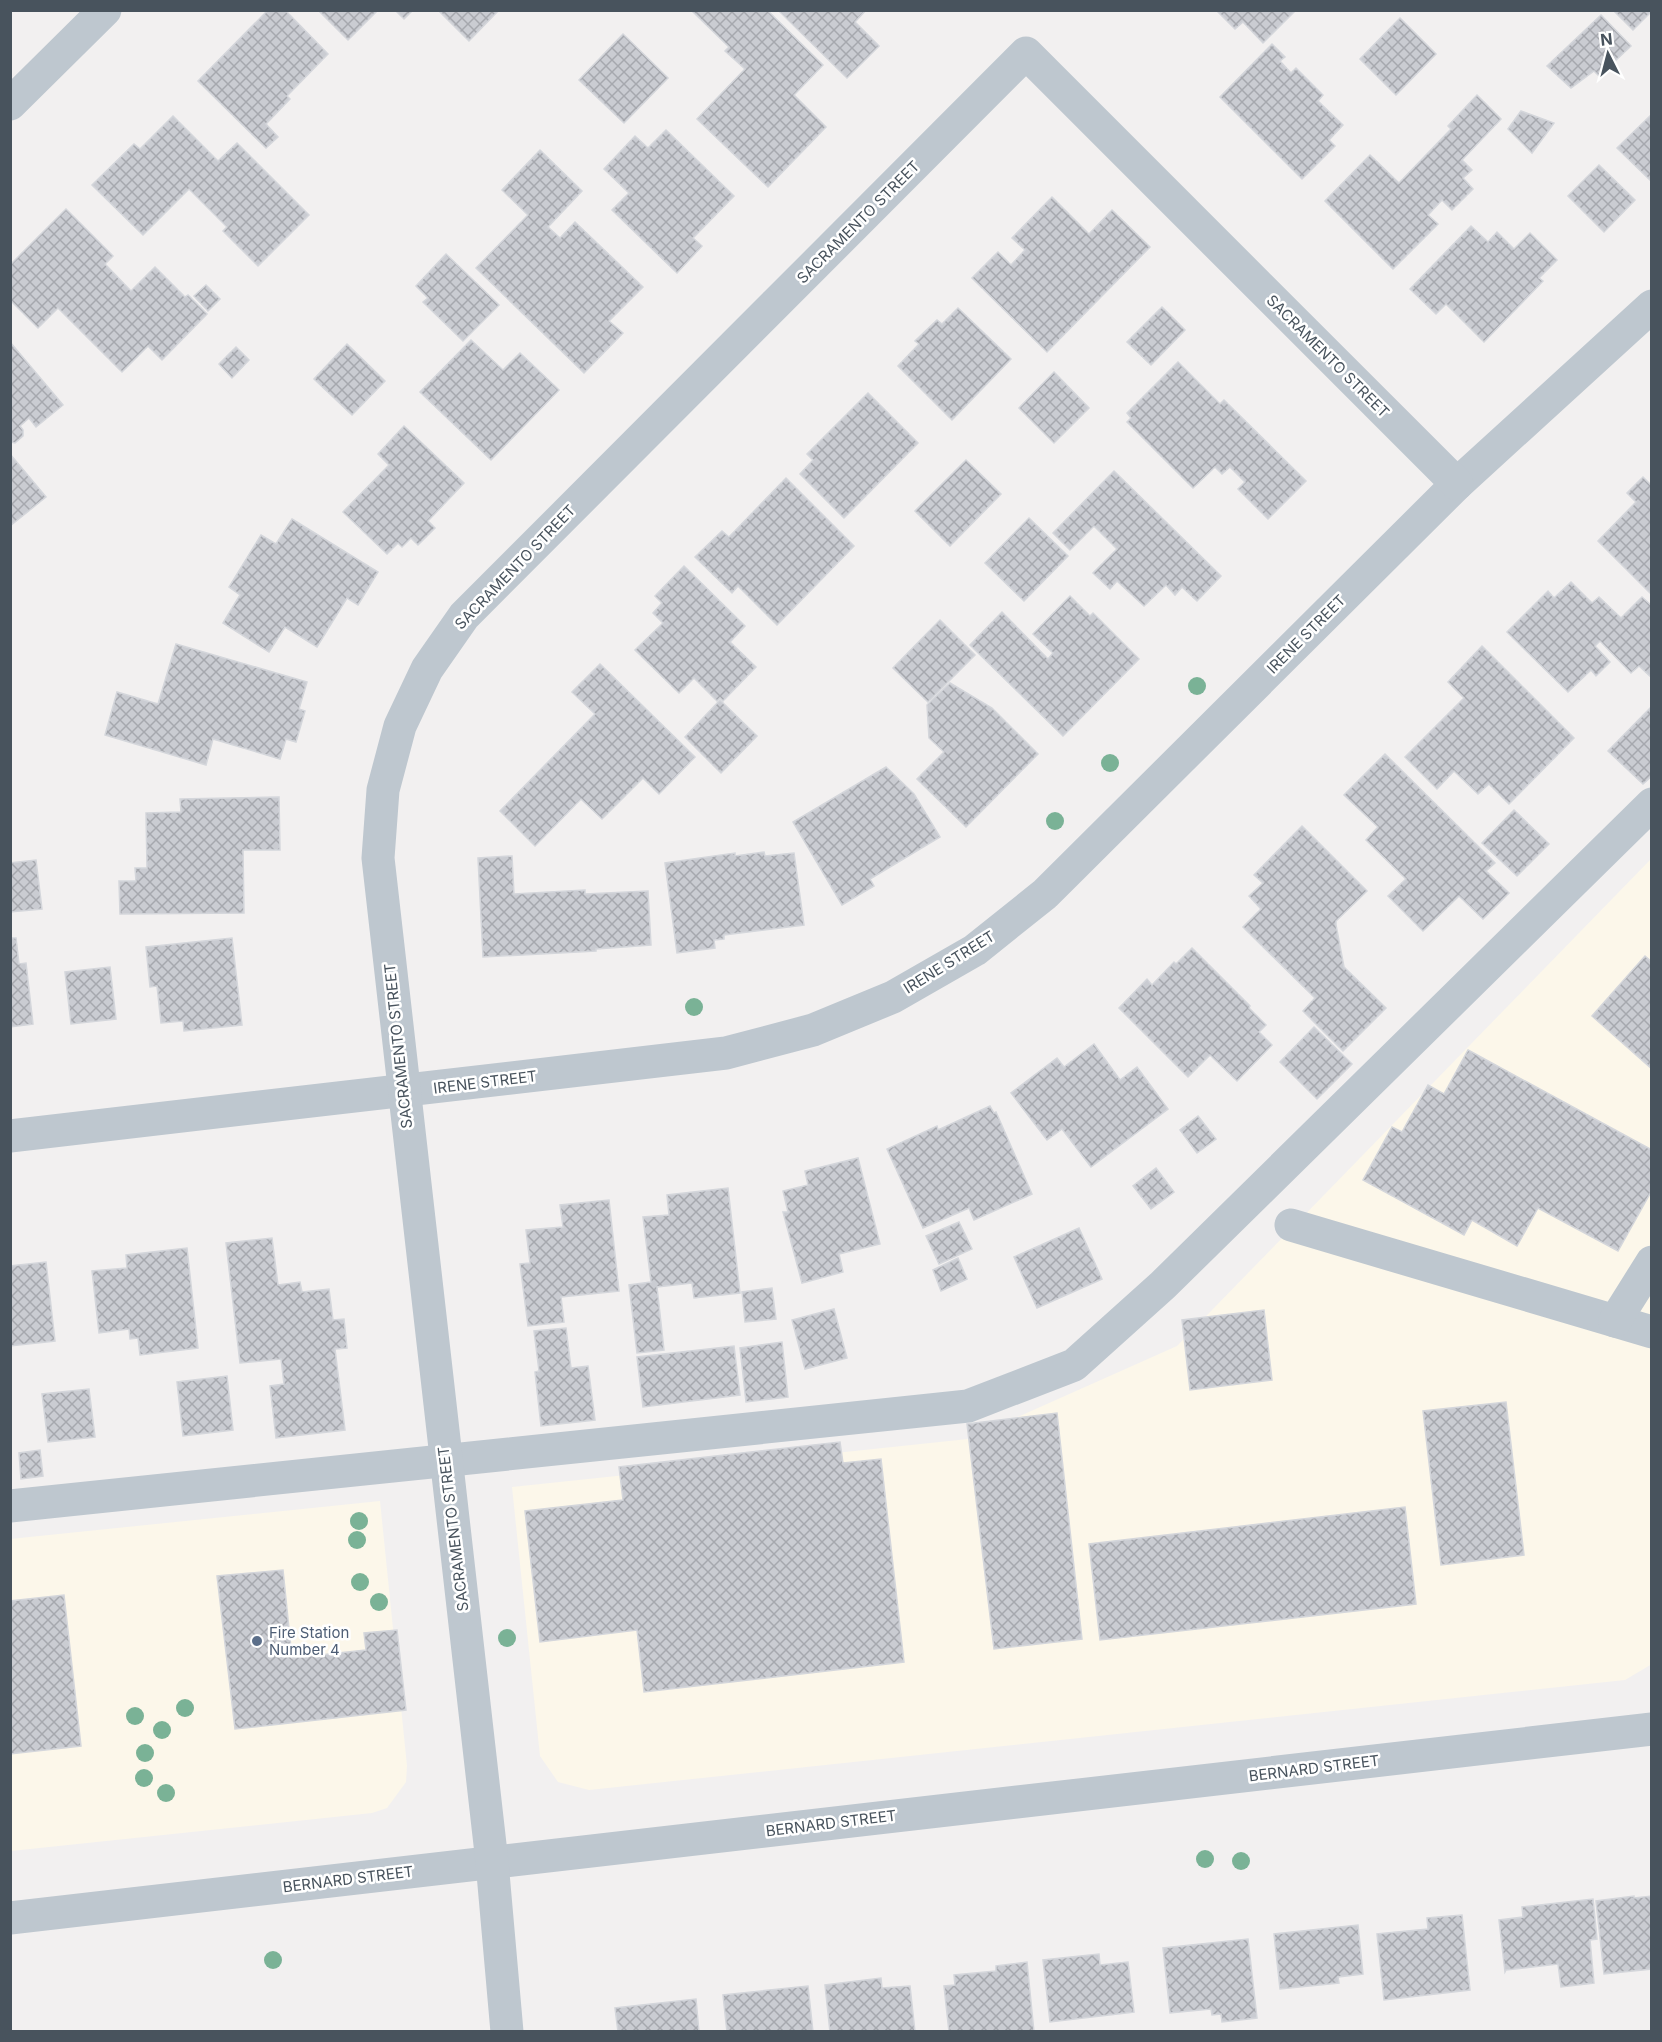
<svg xmlns="http://www.w3.org/2000/svg" width="1662" height="2042" viewBox="0 0 1662 2042" font-family="Inter,sans-serif">
<style>
.commercial{fill:#fcf7ea}
.building{fill:url(#building-cross-hatch);stroke:#d4d6db;stroke-width:1.5}
.lines{fill:none;stroke-linecap:round;stroke-linejoin:round}
.minor{stroke:#bec7cf;stroke-width:33}
.tree{fill:#7ab296}
.service-dot{fill:#5c6f8a;stroke:#fff;stroke-width:2}
.labels{text-anchor:middle;dominant-baseline:central;stroke-width:5;stroke-linejoin:round;paint-order:stroke}
.street-label{font-size:15px;fill:#48535d;stroke:#fff}
.service-label{font-size:15px;fill:#4e5e75;stroke:#fff;text-anchor:start}
</style>
<defs>
<pattern id="building-cross-hatch" width="8" height="8" patternUnits="userSpaceOnUse" patternTransform="scale(1.5)"><rect width="8" height="8" fill="#caccd2"/><path d="M0 0l8 8M0 8l8-8" fill="none" stroke="#a6a8ae"/></pattern>
</defs>
<rect width="100%" height="100%" fill="#f2f0f0"/>
<g class="commercial">
<polygon points="1651,859 1652,1664 1625,1680 589,1790 558,1782 540,1756 512,1487 968,1439 1177,1346"/>
<polygon points="380,1501 407,1766 406,1782 387,1808 372,1813 11,1851 10,1539"/>
</g>
<g class="building">
<polygon points="268,10 285,10 328,54 287,96 290,99 266,124 278,137 266,148 198,81"/>
<polygon points="318,10 378,10 348,40"/>
<polygon points="395,10 413,10 404,19"/>
<polygon points="438,10 499,10 469,41"/>
<polygon points="691,10 767,10 823,65 794,95 826,127 768,187 697,119 745,69 725,51 729,47"/>
<polygon points="778,10 866,10 855,22 879,46 847,78"/>
<polygon points="1216,10 1296,10 1263,43 1243,22 1235,29"/>
<polygon points="1613,10 1652,10 1652,11 1633,30"/>
<polygon points="1601,15 1631,46 1599,76 1594,71 1571,88 1547,66"/>
<polygon points="1400,18 1436,54 1396,95 1360,59"/>
<polygon points="623,34 668,78 624,123 579,80"/>
<polygon points="1272,44 1285,57 1280,61 1291,73 1296,68 1323,95 1318,101 1343,125 1329,140 1335,146 1302,179 1220,97"/>
<polygon points="1477,95 1501,119 1462,160 1472,170 1463,178 1473,189 1452,210 1442,200 1428,215 1438,224 1393,269 1325,201 1370,155 1399,183 1451,129 1448,126"/>
<polygon points="1521,111 1554,123 1532,153 1508,129"/>
<polygon points="1652,114 1652,182 1617,148"/>
<polygon points="173,116 218,161 237,143 309,215 258,266 223,231 227,227 189,189 143,235 92,185 134,144 140,149"/>
<polygon points="666,130 734,196 693,238 702,246 677,273 612,210 629,193 604,169 635,136 648,148"/>
<polygon points="540,150 582,191 548,227 560,238 575,222 643,287 609,321 623,333 584,373 476,268 528,215 502,190"/>
<polygon points="1599,165 1635,200 1604,232 1568,196"/>
<polygon points="1052,197 1089,234 1112,210 1150,247 1047,352 972,278 998,252 1011,265 1025,250 1012,238"/>
<polygon points="66,209 113,256 105,264 131,291 155,267 185,297 188,295 207,314 162,360 148,346 122,372 58,308 38,328 10,300 10,265"/>
<polygon points="1471,226 1488,242 1497,232 1514,249 1530,233 1557,260 1539,278 1543,281 1484,342 1446,304 1436,314 1410,289"/>
<polygon points="446,254 499,305 463,341 423,302 428,298 416,286"/>
<polygon points="206,285 220,299 208,311 194,296"/>
<polygon points="1162,307 1185,330 1151,365 1127,342"/>
<polygon points="958,308 1011,359 952,420 898,366 919,344 915,341 937,320 942,324"/>
<polygon points="471,340 503,370 520,353 559,390 491,460 420,392"/>
<polygon points="10,342 63,405 36,427 29,418 20,426 23,430 23,436 15,443 10,442"/>
<polygon points="347,344 385,381 352,415 314,379"/>
<polygon points="236,347 249,360 232,378 219,364"/>
<polygon points="1178,362 1220,404 1224,400 1306,481 1268,519 1238,489 1245,482 1230,467 1222,474 1215,467 1193,488 1127,422 1131,418 1127,413"/>
<polygon points="1054,372 1089,408 1054,443 1019,408"/>
<polygon points="868,393 918,443 844,518 800,474 813,460 807,454"/>
<polygon points="404,426 464,483 428,521 435,528 418,545 411,538 402,547 398,543 387,554 343,512 389,465 378,454"/>
<polygon points="10,454 46,497 10,526"/>
<polygon points="966,460 1001,494 950,546 915,511"/>
<polygon points="1114,471 1221,576 1197,601 1182,587 1175,595 1166,585 1144,606 1117,581 1110,589 1093,573 1117,549 1094,526 1070,550 1053,533"/>
<polygon points="1643,477 1652,486 1652,595 1598,541 1636,502 1627,493"/>
<polygon points="786,478 854,546 777,625 738,586 732,593 695,557 722,531 729,537"/>
<polygon points="1029,518 1068,556 1024,601 985,563"/>
<polygon points="292,519 378,572 358,605 347,598 317,647 285,627 269,652 223,623 240,595 229,587 261,535 276,544"/>
<polygon points="684,566 745,626 730,642 756,667 723,701 720,698 717,701 694,678 679,693 635,650 663,623 653,613 662,603 655,596"/>
<polygon points="1571,582 1592,603 1599,597 1621,618 1642,597 1652,606 1652,678 1639,666 1631,673 1600,641 1595,646 1610,662 1596,676 1591,670 1568,692 1507,632 1548,591 1554,598"/>
<polygon points="1070,596 1090,616 1093,613 1139,659 1063,736 970,645 1002,612 1048,659 1053,653 1033,634"/>
<polygon points="940,620 975,655 928,702 893,668"/>
<polygon points="176,644 307,682 299,709 305,711 296,742 286,739 280,759 213,739 206,765 105,735 117,692 158,704"/>
<polygon points="1482,646 1574,738 1509,804 1489,784 1478,794 1454,771 1437,789 1405,757 1464,698 1448,682"/>
<polygon points="600,664 695,757 659,794 643,778 602,819 581,799 535,846 500,811 595,714 572,692"/>
<polygon points="950,683 992,708 1038,754 966,827 917,779 944,752 929,738 927,705"/>
<polygon points="720,700 757,736 721,773 685,737"/>
<polygon points="1652,706 1652,776 1643,784 1608,751"/>
<polygon points="1385,754 1495,863 1486,871 1509,893 1483,919 1459,896 1423,931 1388,896 1406,879 1366,840 1378,827 1344,795"/>
<polygon points="886,767 914,794 940,837 870,879 874,886 842,905 793,822"/>
<polygon points="279,797 280,850 243,850 244,913 120,914 119,881 136,881 135,868 147,868 146,813 181,812 180,799"/>
<polygon points="1514,810 1549,844 1517,876 1482,843"/>
<polygon points="1302,826 1367,891 1336,921 1336,925 1344,967 1386,1008 1343,1051 1303,1011 1315,998 1243,927 1261,909 1249,896 1263,883 1254,875"/>
<polygon points="764,852 765,856 794,853 804,925 724,935 724,939 714,940 715,948 677,953 665,863 735,853 735,856"/>
<polygon points="512,856 514,894 585,890 585,894 648,891 651,945 596,949 596,951 483,957 478,858"/>
<polygon points="36,860 42,909 10,912 10,863"/>
<polygon points="10,938 16,938 19,964 26,963 33,1024 10,1027"/>
<polygon points="232,938 242,1025 184,1031 183,1021 161,1023 157,986 150,987 146,947"/>
<polygon points="1192,948 1250,1006 1249,1008 1266,1025 1259,1032 1272,1045 1237,1081 1210,1055 1188,1077 1119,1008 1147,979 1152,985 1174,962 1176,964"/>
<polygon points="1645,956 1652,962 1652,1069 1592,1016"/>
<polygon points="110,967 116,1019 71,1024 65,972"/>
<polygon points="1314,1027 1352,1064 1317,1099 1280,1062"/>
<polygon points="1094,1044 1120,1080 1137,1067 1168,1109 1091,1167 1062,1129 1047,1140 1011,1093 1057,1058 1064,1067"/>
<polygon points="1468,1050 1652,1150 1652,1190 1618,1251 1538,1208 1517,1246 1472,1220 1464,1235 1363,1180 1392,1127 1402,1132 1428,1085 1444,1094"/>
<polygon points="990,1106 994,1113 996,1112 1032,1194 974,1220 969,1208 923,1228 887,1149 937,1126 938,1130"/>
<polygon points="1198,1116 1216,1139 1197,1153 1180,1130"/>
<polygon points="858,1158 880,1244 839,1254 843,1272 802,1283 783,1212 788,1212 783,1191 808,1185 805,1171"/>
<polygon points="1156,1168 1174,1192 1151,1209 1133,1186"/>
<polygon points="728,1188 740,1293 694,1298 692,1283 657,1287 664,1350 637,1353 629,1285 651,1282 643,1217 669,1215 667,1195"/>
<polygon points="609,1200 619,1291 561,1297 564,1322 528,1326 520,1264 530,1263 526,1230 563,1227 560,1205"/>
<polygon points="959,1222 972,1249 939,1264 926,1236"/>
<polygon points="1079,1228 1102,1279 1037,1308 1014,1257"/>
<polygon points="272,1238 278,1285 300,1282 302,1292 329,1289 333,1320 344,1319 347,1348 335,1349 345,1430 276,1438 270,1386 284,1384 281,1359 240,1363 226,1243"/>
<polygon points="187,1248 198,1348 140,1355 138,1338 130,1339 129,1329 99,1333 92,1271 127,1268 126,1255"/>
<polygon points="958,1258 967,1279 941,1291 933,1270"/>
<polygon points="46,1262 55,1341 10,1346 10,1266"/>
<polygon points="772,1288 776,1319 745,1322 742,1292"/>
<polygon points="834,1309 847,1358 805,1369 792,1320"/>
<polygon points="1264,1310 1272,1380 1190,1390 1182,1320"/>
<polygon points="566,1328 571,1368 588,1366 595,1420 541,1426 535,1372 539,1371 534,1331"/>
<polygon points="782,1342 788,1397 746,1402 740,1348"/>
<polygon points="734,1346 740,1395 643,1407 637,1357"/>
<polygon points="227,1376 233,1430 183,1436 177,1382"/>
<polygon points="89,1389 95,1437 48,1442 42,1394"/>
<polygon points="1506,1402 1524,1555 1441,1565 1423,1411"/>
<polygon points="1057,1413 1082,1639 994,1649 967,1424"/>
<polygon points="840,1442 843,1463 881,1459 904,1662 644,1692 637,1630 540,1642 525,1511 623,1500 619,1467"/>
<polygon points="40,1450 43,1476 21,1479 19,1453"/>
<polygon points="1405,1507 1416,1604 1100,1640 1089,1544"/>
<polygon points="283,1570 292,1658 366,1650 364,1633 397,1630 406,1710 235,1729 217,1576"/>
<polygon points="64,1595 81,1746 10,1754 10,1601"/>
<polygon points="1634,1896 1634,1898 1652,1896 1652,1969 1604,1974 1596,1901"/>
<polygon points="1593,1899 1597,1939 1590,1940 1594,1983 1561,1987 1558,1964 1506,1970 1505,1972 1499,1920 1523,1917 1522,1907"/>
<polygon points="1462,1915 1470,1990 1384,2000 1377,1934 1428,1929 1427,1918"/>
<polygon points="1358,1925 1363,1974 1338,1977 1339,1983 1280,1989 1274,1934"/>
<polygon points="1248,1939 1257,2018 1222,2022 1221,2014 1212,2015 1211,2009 1170,2013 1163,1948"/>
<polygon points="1099,1954 1100,1965 1128,1962 1134,2012 1050,2022 1043,1960"/>
<polygon points="1027,1962 1034,2032 949,2032 944,1986 955,1985 954,1975 996,1971 996,1966"/>
<polygon points="881,1978 882,1988 910,1986 915,2032 830,2032 825,1985"/>
<polygon points="808,1986 813,2032 727,2032 723,1995"/>
<polygon points="696,1999 699,2032 618,2032 615,2008"/>
</g>
<g class="lines">
<g class="minor">
<polyline points="10,104 105,10"/>
<polyline points="10,1136 726,1053 813,1030 893,997 975,950 1045,894 1457,484 1652,306"/>
<polyline points="1291,1225 1652,1332"/>
<polyline points="1615,1321 1652,1262"/>
<polyline points="10,1506 968,1406 1074,1365 1163,1285 1652,804"/>
<polyline points="10,1918 1652,1729"/>
<polyline points="507,2032 492,1862 378,858 383,790 400,726 427,669 464,616 1026,53 1457,484"/>
</g>
</g>
<g class="tree">
<circle cx="1197" cy="686" r="9"/>
<circle cx="1110" cy="763" r="9"/>
<circle cx="1055" cy="821" r="9"/>
<circle cx="694" cy="1007" r="9"/>
<circle cx="359" cy="1521" r="9"/>
<circle cx="357" cy="1540" r="9"/>
<circle cx="360" cy="1582" r="9"/>
<circle cx="379" cy="1602" r="9"/>
<circle cx="507" cy="1638" r="9"/>
<circle cx="185" cy="1708" r="9"/>
<circle cx="135" cy="1716" r="9"/>
<circle cx="162" cy="1730" r="9"/>
<circle cx="145" cy="1753" r="9"/>
<circle cx="144" cy="1778" r="9"/>
<circle cx="166" cy="1793" r="9"/>
<circle cx="1205" cy="1859" r="9"/>
<circle cx="1241" cy="1861" r="9"/>
<circle cx="273" cy="1960" r="9"/>
</g>
<circle class="service-dot" cx="257" cy="1641" r="6"/>
<g class="labels">
<g class="street-label">
<text transform="translate(858 222) rotate(-45)">SACRAMENTO STREET</text>
<text transform="translate(1328 356) rotate(45)">SACRAMENTO STREET</text>
<text transform="translate(515 567) rotate(-46)">SACRAMENTO STREET</text>
<text transform="translate(1306 634) rotate(-45)">IRENE STREET</text>
<text transform="translate(949 962) rotate(-32)">IRENE STREET</text>
<text transform="translate(398 1046) rotate(-96)">SACRAMENTO STREET</text>
<text transform="translate(485 1082) rotate(-7)">IRENE STREET</text>
<text transform="translate(453 1529) rotate(-97)">SACRAMENTO STREET</text>
<text transform="translate(1314 1768) rotate(-7)">BERNARD STREET</text>
<text transform="translate(831 1823) rotate(-7)">BERNARD STREET</text>
<text transform="translate(348 1879) rotate(-7)">BERNARD STREET</text>
</g>
<g class="service-label">
<text x="269" y="1632">Fire Station<tspan x="269" dy="17">Number 4</tspan></text>
</g>
</g>
<rect width="1662" height="2042" fill="none" stroke="#48535d" stroke-width="24"/>
<g transform="translate(1608 54) rotate(354)" stroke="#ffffff" stroke-width="4.5" paint-order="stroke">
<path d="M0-4.5L10 22L0 15L-10 22Z" fill="#48535d"/>
<text y="-9" font-size="16" font-weight="bold" text-anchor="middle" fill="#48535d">N</text>
</g>
</svg>
